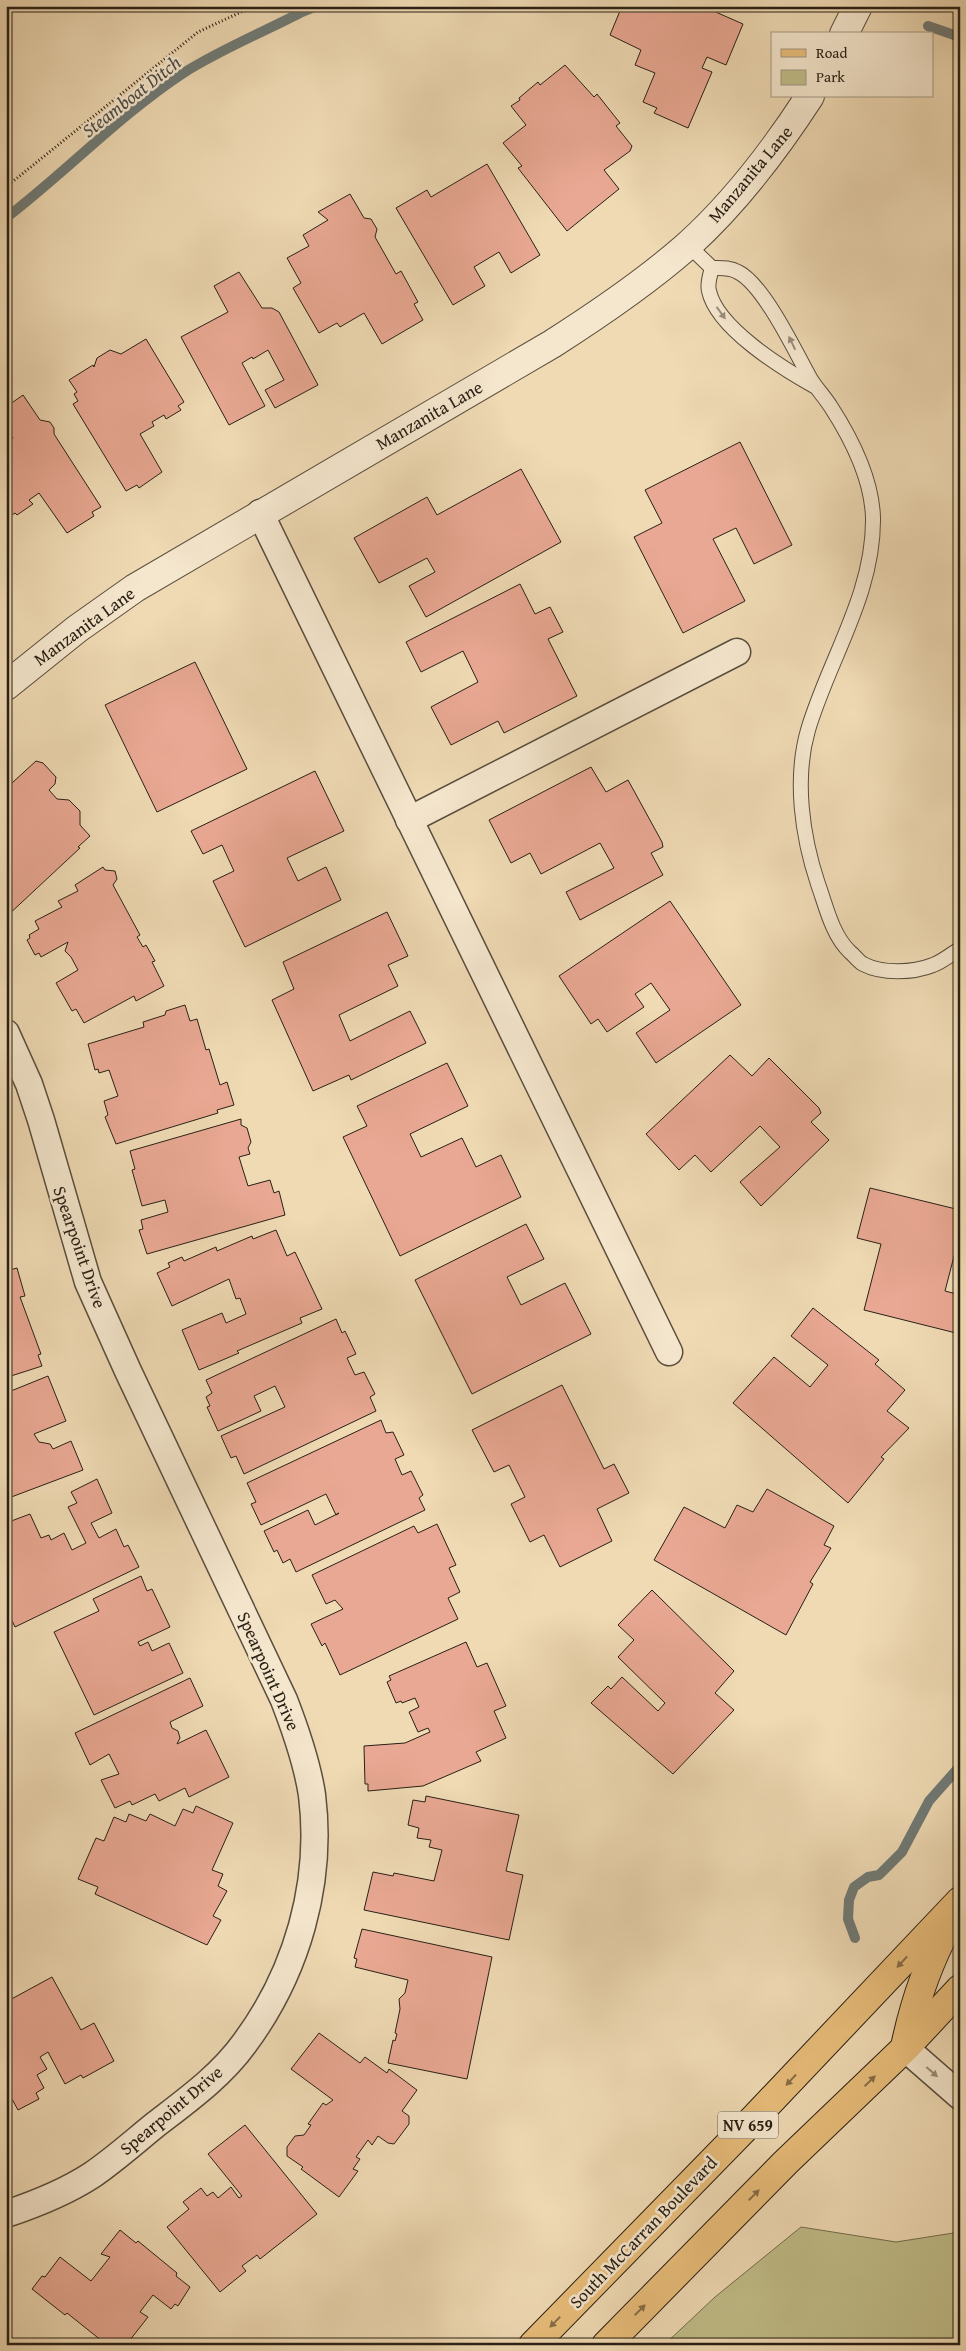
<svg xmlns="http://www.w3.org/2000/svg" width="966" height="2351" viewBox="0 0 966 2351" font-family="'Gentium Book Plus',serif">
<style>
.green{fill:#c0bd89;stroke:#746e4f}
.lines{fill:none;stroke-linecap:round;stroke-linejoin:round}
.stream{stroke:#707b77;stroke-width:10}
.building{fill:#e9a893;stroke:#292015}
.service-casing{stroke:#5a4e3d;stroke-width:16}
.minor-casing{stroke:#5a4e3d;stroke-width:29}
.tertiary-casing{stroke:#5a4e3d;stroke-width:30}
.primary-casing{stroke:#292015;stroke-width:30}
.path{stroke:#292015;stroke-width:3;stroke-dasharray:1 2.5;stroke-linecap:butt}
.service{stroke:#f5e7ce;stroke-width:14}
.minor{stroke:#f5e7ce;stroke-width:26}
.tertiary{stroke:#f5e7ce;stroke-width:28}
.primary{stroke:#e8bd7a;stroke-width:28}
.oneway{fill:#998d7b}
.oneway2{fill:#886e48}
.labels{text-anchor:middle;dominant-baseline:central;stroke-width:5;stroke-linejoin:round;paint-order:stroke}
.shield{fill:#f5e7ce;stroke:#665c4c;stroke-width:1}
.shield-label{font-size:16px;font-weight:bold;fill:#292015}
.street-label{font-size:18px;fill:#292015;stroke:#f5e7ce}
.water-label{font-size:19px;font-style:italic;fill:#4d4d46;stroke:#f5e7ce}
</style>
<rect width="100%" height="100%" fill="#efdab4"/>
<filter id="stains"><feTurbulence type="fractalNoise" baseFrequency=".004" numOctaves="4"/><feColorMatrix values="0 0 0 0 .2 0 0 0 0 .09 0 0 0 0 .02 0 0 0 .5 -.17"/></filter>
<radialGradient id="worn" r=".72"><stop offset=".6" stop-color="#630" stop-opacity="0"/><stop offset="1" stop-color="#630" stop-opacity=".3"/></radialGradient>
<polygon class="green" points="801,2227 896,2242 960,2232 960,2345 664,2345 715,2297"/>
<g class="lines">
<g class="stream">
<polyline points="928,26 960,37"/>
<path d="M6 218C66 172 122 113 185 72 220 50 263 32 300 13L317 6"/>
<polyline points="855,1938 848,1919 849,1900 854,1887 868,1877 879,1875 902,1852 929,1801 960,1766"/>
</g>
</g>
<g class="building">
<polygon points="622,6 702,6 743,24 726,65 707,57 702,68 712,72 688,128 654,113 657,108 643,102 655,73 635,65 641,50 610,35"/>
<polygon points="565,65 594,97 597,94 620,123 616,126 632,146 630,151 604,170 619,189 567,231 518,168 522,166 503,143 526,125 511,106 520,100 519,98 538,82 540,85"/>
<polygon points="487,164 540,255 511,273 499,252 474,267 485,286 453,305 396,208 427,190 431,197"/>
<polygon points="350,194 364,218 371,219 377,229 375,237 396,274 401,271 418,302 414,304 423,320 382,344 364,313 340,327 337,323 319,333 293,288 301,283 287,258 309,246 303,235 328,220 318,212"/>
<polygon points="239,272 262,308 272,308 279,312 318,385 275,408 265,390 284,380 268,350 253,359 252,357 242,363 265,406 229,425 181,337 228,312 214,286"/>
<polygon points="146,339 184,402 178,406 181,410 166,419 164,415 152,422 154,426 140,434 162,472 139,488 137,485 126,491 73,404 78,401 74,394 77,392 69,380 93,365 94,367 97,358 110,350 121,354"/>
<polygon points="23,395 40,420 50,422 54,428 54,434 101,507 92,512 94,516 67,533 39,493 29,500 33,504 17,515 15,513 6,519 6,443 13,438 6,428 6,407"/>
<polygon points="740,442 792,545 754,564 736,528 713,539 745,601 683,633 634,537 662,523 645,490"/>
<polygon points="521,469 561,542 426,617 409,586 435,572 427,558 379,583 354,538 427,497 437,515"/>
<polygon points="520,584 535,614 550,607 563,632 548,639 577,696 504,733 498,721 451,745 431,707 478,682 463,651 421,672 406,642"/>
<polygon points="195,662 247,769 157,812 105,705"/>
<polygon points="36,761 43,763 56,777 55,784 49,790 57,799 69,800 80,811 80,825 90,836 78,847 80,848 6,917 6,784 12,783"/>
<polygon points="591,767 606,792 628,780 662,842 663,847 651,853 663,875 580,920 566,892 614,868 600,843 541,874 530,853 511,863 489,820"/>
<polygon points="315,771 344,831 287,858 298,881 326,867 341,900 245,947 213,881 234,871 222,845 203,854 191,831"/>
<polygon points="103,867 105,870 115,871 117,879 113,885 140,935 137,937 143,947 146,945 155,961 152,962 164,986 136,1001 134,996 84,1023 76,1009 72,1011 56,983 78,970 71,957 65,951 68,942 41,957 39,953 35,955 27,940 30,938 29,935 39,929 35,921 62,907 58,901 78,891 75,885"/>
<polygon points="670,901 741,1005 656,1063 636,1033 670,1010 651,983 635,994 644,1007 607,1032 598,1019 591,1024 559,976"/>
<polygon points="387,912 408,956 388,965 398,986 339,1015 350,1041 410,1011 426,1043 351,1080 349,1075 313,1091 272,1000 294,989 283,962"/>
<polygon points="185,1005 190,1021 197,1019 206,1050 209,1049 220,1085 227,1082 234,1105 217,1110 218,1113 116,1144 105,1117 108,1115 104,1101 118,1096 109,1070 99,1073 98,1069 95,1070 88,1044 144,1027 143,1022 165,1015 166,1011"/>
<polygon points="730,1055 752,1076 769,1058 819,1108 821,1113 811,1122 829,1140 761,1206 740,1182 780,1147 760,1126 711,1172 695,1155 679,1170 646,1134"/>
<polygon points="447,1063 468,1106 410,1134 421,1157 462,1138 476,1167 501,1155 521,1197 400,1256 343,1137 367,1126 357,1106"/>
<polygon points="241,1119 241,1125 247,1128 251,1142 248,1148 250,1154 239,1157 248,1186 270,1180 274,1193 279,1191 285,1215 147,1254 139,1230 143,1229 141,1220 168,1212 165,1200 142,1206 132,1170 135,1169 130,1151"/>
<polygon points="870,1188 960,1210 960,1233 945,1291 960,1295 960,1334 864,1310 881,1244 857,1238"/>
<polygon points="526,1224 544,1259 507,1277 521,1305 565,1283 591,1334 472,1394 415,1280"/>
<polygon points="276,1230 287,1256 295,1252 322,1309 300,1318 302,1323 237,1351 239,1353 199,1370 182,1330 222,1313 226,1323 246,1314 240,1298 236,1299 229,1279 172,1306 157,1273 170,1267 168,1263 182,1257 184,1261 216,1247 217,1251 252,1236 253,1239"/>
<polygon points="17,1268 25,1296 20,1297 41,1354 38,1355 42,1366 11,1376 6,1365 6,1271"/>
<polygon points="813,1308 879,1360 875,1364 905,1390 887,1411 909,1428 881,1457 884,1459 848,1503 733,1403 774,1357 810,1387 828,1365 791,1336"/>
<polygon points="336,1319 342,1333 345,1331 356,1354 347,1358 355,1375 364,1372 375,1394 370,1397 376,1411 244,1474 236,1456 231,1458 221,1436 285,1407 275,1386 254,1396 261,1411 218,1431 207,1407 210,1406 206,1397 212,1393 206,1380"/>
<polygon points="48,1376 66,1421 34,1434 39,1442 50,1444 53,1449 71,1441 83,1470 6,1499 6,1393"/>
<polygon points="562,1385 604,1469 614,1464 629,1493 597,1509 612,1541 560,1567 544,1535 530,1542 511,1504 525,1497 509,1465 494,1472 472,1430"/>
<polygon points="381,1420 386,1433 393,1432 404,1455 395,1459 402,1475 411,1471 423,1495 419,1498 425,1510 296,1572 290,1559 283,1563 277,1550 274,1552 264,1531 308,1510 315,1525 339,1513 336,1515 326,1494 261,1525 251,1504 256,1502 247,1483"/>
<polygon points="97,1479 112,1513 91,1523 99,1538 116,1529 124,1547 128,1545 139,1567 15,1627 6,1608 6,1523 30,1514 41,1538 49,1535 51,1540 64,1533 72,1550 86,1543 68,1507 77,1503 71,1492"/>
<polygon points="767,1489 834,1526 824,1545 831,1548 810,1582 813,1584 786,1635 654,1560 684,1507 725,1528 737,1505 753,1512"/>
<polygon points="437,1524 456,1565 449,1568 460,1592 448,1598 458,1619 340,1675 325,1643 322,1646 311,1624 343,1609 335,1600 326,1604 312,1575 414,1526 418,1533"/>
<polygon points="141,1576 147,1591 152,1589 170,1627 138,1642 140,1646 148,1642 152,1651 169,1643 183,1673 94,1715 54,1632 99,1611 93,1599"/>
<polygon points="652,1590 734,1671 715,1693 734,1710 673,1774 591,1703 608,1686 611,1689 622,1677 658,1711 665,1703 618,1657 634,1640 618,1625"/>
<polygon points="466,1642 477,1667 487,1663 506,1706 494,1711 506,1738 476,1752 481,1761 423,1786 368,1791 368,1784 365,1784 364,1746 405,1743 430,1732 428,1728 418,1732 409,1712 419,1707 415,1698 402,1703 401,1701 396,1703 387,1682 391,1680 389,1676"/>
<polygon points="190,1678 203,1706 170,1722 172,1728 178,1731 180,1738 177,1744 206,1730 229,1777 189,1797 185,1788 159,1801 155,1794 132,1805 130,1801 115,1808 101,1780 119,1774 109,1754 90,1765 75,1733"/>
<polygon points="426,1796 519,1815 506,1871 523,1875 509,1940 364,1910 373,1872 393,1876 394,1873 434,1881 442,1850 429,1847 431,1840 417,1838 419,1828 408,1825 413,1800 425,1802"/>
<polygon points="196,1806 233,1823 212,1870 223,1874 218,1886 227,1891 213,1916 221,1920 207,1945 95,1894 98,1887 78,1879 96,1838 104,1841 114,1817 126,1822 129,1814 146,1821 150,1814 175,1826 183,1809 193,1813"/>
<polygon points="362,1929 492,1957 467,2079 388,2063 393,2040 395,2041 397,2034 395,2033 400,2009 399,1999 405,1993 408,1980 355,1967 357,1959 354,1958"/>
<polygon points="52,1977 81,2030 94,2023 114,2061 83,2078 81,2075 65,2084 48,2052 40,2057 47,2069 37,2075 44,2088 36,2093 39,2099 18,2110 6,2088 6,2002"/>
<polygon points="319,2033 360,2063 365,2057 387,2073 389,2069 417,2090 402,2111 409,2116 409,2124 394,2144 388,2143 378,2136 372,2145 368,2140 356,2157 360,2159 353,2169 358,2171 339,2197 301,2169 303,2167 287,2156 287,2147 295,2136 304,2135 311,2125 308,2124 323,2103 326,2105 333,2100 291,2069"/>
<polygon points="245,2125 317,2214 260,2259 257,2255 242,2266 246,2271 220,2292 167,2227 189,2209 183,2202 201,2188 207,2196 213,2192 218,2198 231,2187 239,2198 242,2196 208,2154"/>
<polygon points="120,2230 136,2243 138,2241 177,2273 176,2276 190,2287 178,2306 175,2304 171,2309 153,2295 140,2312 148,2317 126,2345 107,2345 67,2313 65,2315 32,2289 42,2276 45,2277 60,2257 91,2281 110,2257 101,2254"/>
</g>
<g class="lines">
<g class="service-casing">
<g id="service">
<path d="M688 245 712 268C721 268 730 267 738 272 764 285 795 351 810 378 816 388 824 396 831 407 851 438 872 480 873 518 874 594 829 659 808 730 794 779 802 836 818 884 826 906 832 935 850 952 854 955 858 961 863 964 882 974 913 973 933 965 942 962 951 954 960 949"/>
<path d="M712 268C710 275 707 284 709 291 717 328 782 368 814 386"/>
</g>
</g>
<g class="minor-casing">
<g id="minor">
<polyline points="260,513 669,1352"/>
<polyline points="409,820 737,652"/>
<path d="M6 1033 29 1084 41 1120 88 1282 128 1371 284 1700C296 1731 307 1762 312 1795 323 1883 297 1973 244 2044 220 2077 186 2101 155 2125 134 2142 114 2160 92 2175 66 2192 36 2204 6 2214"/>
<polyline points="905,2048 960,2096"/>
</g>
</g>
<g class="tertiary-casing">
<g id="tertiary">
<polyline points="844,34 858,6"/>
<path d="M6 686 77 629 135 588 552 344C599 314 645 283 687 246 735 203 775 150 810 96"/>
</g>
</g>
<g class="primary-casing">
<g id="primary">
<path d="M905 2047C914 2004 926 1967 947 1928"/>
<polyline points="533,2345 744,2129 960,1901"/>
<polyline points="606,2345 786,2162 905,2048 960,1989"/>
</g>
</g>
<polyline class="path" points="6,187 198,32 254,6"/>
<use href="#service" class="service"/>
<use href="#minor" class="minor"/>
<use href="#tertiary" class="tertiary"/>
<use href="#primary" class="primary"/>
</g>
<defs><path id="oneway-solid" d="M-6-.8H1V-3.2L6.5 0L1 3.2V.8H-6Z" transform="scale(1.25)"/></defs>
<g class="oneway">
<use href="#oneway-solid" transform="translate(721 313) rotate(54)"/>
<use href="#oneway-solid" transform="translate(792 343) rotate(-116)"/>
<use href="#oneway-solid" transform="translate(932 2072) rotate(41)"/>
</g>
<g class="oneway2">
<use href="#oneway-solid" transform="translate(902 1962) rotate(133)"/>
<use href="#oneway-solid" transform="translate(791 2080) rotate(133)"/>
<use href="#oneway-solid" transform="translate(870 2081) rotate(-44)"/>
<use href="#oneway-solid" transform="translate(754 2195) rotate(-45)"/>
<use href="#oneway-solid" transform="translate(640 2310) rotate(-45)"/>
<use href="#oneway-solid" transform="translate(555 2322) rotate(134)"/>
</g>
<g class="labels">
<rect class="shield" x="718" y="2111.5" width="60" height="27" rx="4"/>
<g class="shield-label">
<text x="748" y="2125">NV 659</text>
</g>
<g class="street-label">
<text transform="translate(750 174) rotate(-50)">Manzanita Lane</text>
<text transform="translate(429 415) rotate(-30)">Manzanita Lane</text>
<text transform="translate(84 626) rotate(-36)">Manzanita Lane</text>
<text transform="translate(80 1247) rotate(71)">Spearpoint Drive</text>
<text transform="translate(269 1671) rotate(66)">Spearpoint Drive</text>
<text transform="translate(171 2110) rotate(-40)">Spearpoint Drive</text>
<text transform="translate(643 2232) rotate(-46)">South McCarran Boulevard</text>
</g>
<g class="water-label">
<text transform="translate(131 96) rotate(-38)">Steamboat Ditch</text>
</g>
</g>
<rect width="966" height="2351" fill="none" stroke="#efdab4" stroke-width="25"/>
<rect x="8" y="8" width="951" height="2336" fill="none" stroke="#292015" stroke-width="2.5"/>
<rect x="12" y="12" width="941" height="2326" fill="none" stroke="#292015"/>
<rect x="771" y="32" width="162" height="65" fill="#f5e7ce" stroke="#a39784"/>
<rect x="781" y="49" width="25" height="8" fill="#e8bd7a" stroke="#a39784"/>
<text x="816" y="58" font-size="15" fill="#292015">Road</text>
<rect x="781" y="70" width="25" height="15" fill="#c0bd89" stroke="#a39784"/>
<text x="816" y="82" font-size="15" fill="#292015">Park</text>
<rect width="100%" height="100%" filter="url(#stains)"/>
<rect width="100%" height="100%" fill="url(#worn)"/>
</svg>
